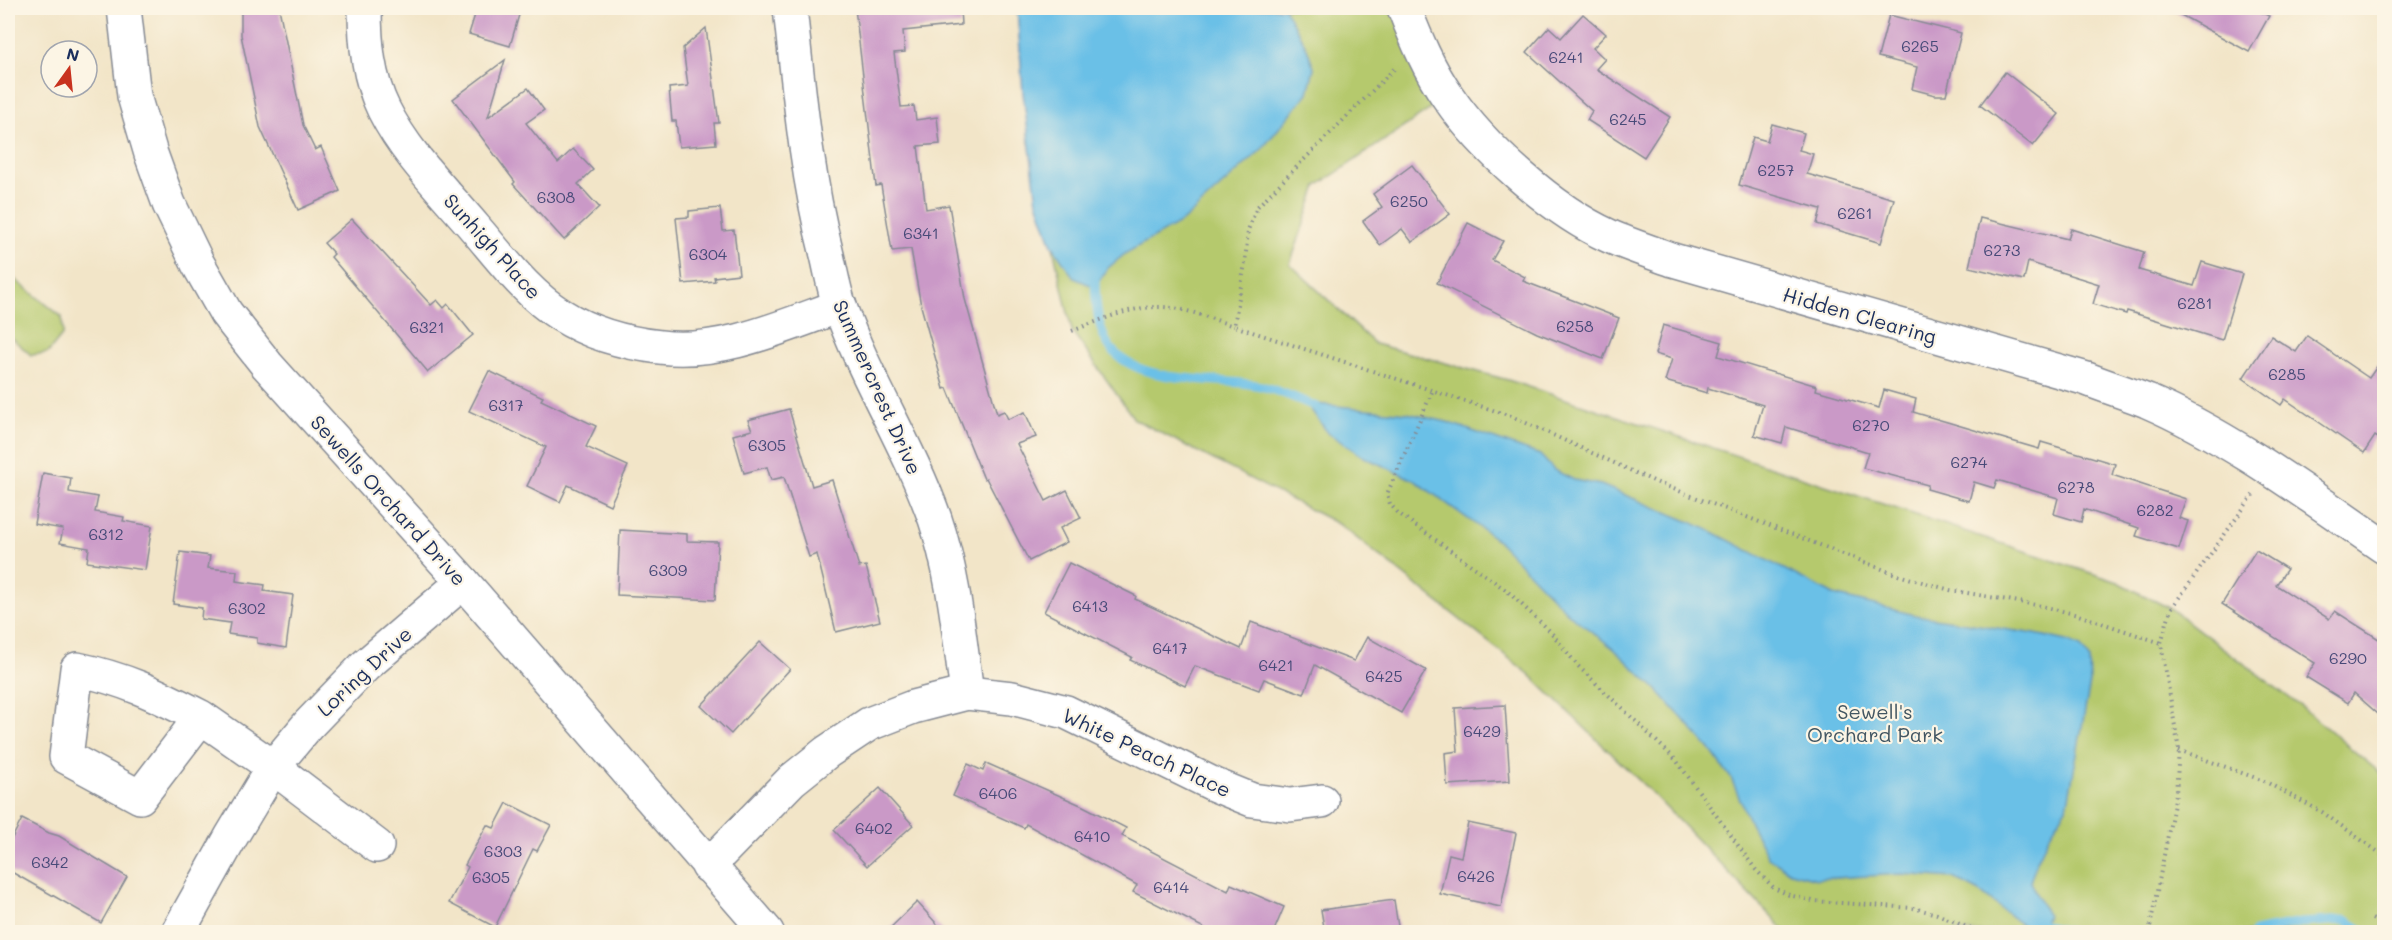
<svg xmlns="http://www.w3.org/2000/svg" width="2392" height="940" viewBox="0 0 2392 940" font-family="Mali,sans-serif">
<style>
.green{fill:#b5c96d;stroke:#687c66;stroke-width:1.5}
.water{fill:#6ac0e7;stroke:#4278a2;stroke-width:1.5}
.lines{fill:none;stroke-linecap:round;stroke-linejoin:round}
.stream{stroke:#6ac0e7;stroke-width:9}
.building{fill:#ca99c7}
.minor-casing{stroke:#868a93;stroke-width:36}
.path{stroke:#868a93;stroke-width:4;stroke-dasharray:1.5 4.5;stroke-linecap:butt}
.minor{stroke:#fff;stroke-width:33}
.labels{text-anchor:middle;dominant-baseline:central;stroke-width:4.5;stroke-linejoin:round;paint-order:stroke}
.number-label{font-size:16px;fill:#474a78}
.street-label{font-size:20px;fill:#1b2f5e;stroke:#fcf5e5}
.park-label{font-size:20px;fill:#425662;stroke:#fcf5e5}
</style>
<rect width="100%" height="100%" fill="#fcf5e5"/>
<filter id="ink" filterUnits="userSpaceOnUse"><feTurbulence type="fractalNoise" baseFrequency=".0167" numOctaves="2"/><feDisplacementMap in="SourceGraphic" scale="12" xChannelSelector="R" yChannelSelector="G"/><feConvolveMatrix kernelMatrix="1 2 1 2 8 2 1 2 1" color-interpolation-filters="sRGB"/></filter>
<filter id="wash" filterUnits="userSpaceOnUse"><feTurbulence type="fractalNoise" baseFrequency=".008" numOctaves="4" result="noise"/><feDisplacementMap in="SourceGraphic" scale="24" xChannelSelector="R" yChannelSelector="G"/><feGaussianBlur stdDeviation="1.35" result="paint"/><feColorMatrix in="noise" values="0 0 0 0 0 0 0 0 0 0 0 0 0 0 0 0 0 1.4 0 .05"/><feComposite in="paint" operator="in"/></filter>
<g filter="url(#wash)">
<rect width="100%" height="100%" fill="#f2e5c8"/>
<g class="green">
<polygon points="1018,8 1404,8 1448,97 1317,186 1290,264 1375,344 1508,380 2118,582 2171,609 2299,705 2384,776 2384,932 1786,932 1648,789 1529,674 1340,525 1134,419 1072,331 1029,142"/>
<polygon points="8,274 62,317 63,334 48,353 31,355 8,335"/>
</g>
<g class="water">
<polygon points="1017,8 1284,8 1307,48 1314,68 1308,93 1261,150 1183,221 1126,253 1108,268 1095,287 1074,278 1052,245 1037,202 1023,93"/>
<polygon points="1306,403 1407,413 1447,422 1540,455 1554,470 1574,480 1601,485 1707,529 1834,595 1915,615 2035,634 2067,641 2081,647 2089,659 2090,683 2067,808 2050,834 2036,863 2030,882 2047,915 2041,932 2031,932 1980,892 1953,878 1901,874 1817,879 1790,872 1768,857 1750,823 1731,778 1709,748 1656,689 1613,648 1570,615 1496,539 1414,480 1364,457 1328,433"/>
</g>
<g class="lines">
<g class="stream">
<path d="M1095 277C1095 299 1097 335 1114 352 1146 385 1213 377 1256 385 1277 389 1297 399 1317 407"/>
<polyline points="2035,918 2044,926 2069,932"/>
<polyline points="2254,932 2300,923 2346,920 2365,932"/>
</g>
</g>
<g id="blocks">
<g class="building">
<polygon points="241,8 279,8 303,125 315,150 321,147 340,191 298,210 260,127 241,35"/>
<polygon points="477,8 521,8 510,46 469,34"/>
<polygon points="855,8 960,8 961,25 903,31 905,52 894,53 901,107 914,106 916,120 937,117 940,144 918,146 926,209 949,205 965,299 997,414 1004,411 1008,419 1025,412 1036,437 1017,444 1046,501 1067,490 1081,518 1060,528 1067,542 1029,561 986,478 984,479 947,388 944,389 921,306 911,249 892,251 881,185 876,186"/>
<polygon points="2168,8 2252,8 2269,16 2249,52"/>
<polygon points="1583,14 1606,34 1593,48 1605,59 1596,69 1670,117 1644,157 1587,120 1592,111 1527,52 1549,27 1561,38"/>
<polygon points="1889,15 1961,33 1946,95 1935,95 1912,89 1917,67 1878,57"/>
<polygon points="706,28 719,123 714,123 716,144 679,147 676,121 672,121 669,88 688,86 683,48"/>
<polygon points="505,60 488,117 528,88 544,110 526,123 558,163 573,149 593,170 578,184 599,207 564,240 513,184 515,182 453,99"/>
<polygon points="2005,72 2059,114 2033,146 1980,105"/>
<polygon points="1772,124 1804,133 1799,150 1813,154 1807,174 1894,199 1881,243 1817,224 1821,209 1739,185 1753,137 1767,141"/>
<polygon points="1412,165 1450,214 1412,242 1402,229 1380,245 1363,221 1382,207 1373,194"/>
<polygon points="720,208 723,231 734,230 739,274 714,277 715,281 683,284 676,218 689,217 689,211"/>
<polygon points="1980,218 2068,239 2071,229 2144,252 2139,270 2194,286 2202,262 2242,274 2222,340 2127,311 2126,314 2093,304 2099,284 2028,262 2024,280 1969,267"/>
<polygon points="352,219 431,305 437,300 444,308 448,304 473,335 428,372 331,257 334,254 324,243"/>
<polygon points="1468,223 1503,241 1492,260 1525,277 1523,281 1619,318 1603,359 1537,333 1437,283"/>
<polygon points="1663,325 1722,342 1718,356 1817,386 1816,390 1879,408 1884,390 1916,399 1913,412 2039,449 2041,442 2115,464 2112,475 2186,499 2179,518 2188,521 2179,549 2136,536 2139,528 2084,509 2081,522 2054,514 2058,498 1997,480 1994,488 1974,482 1969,501 1927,489 1928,485 1863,468 1868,452 1786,427 1782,443 1754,435 1763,405 1708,388 1707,393 1665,381 1672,359 1655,354"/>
<polygon points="2271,336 2296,352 2307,336 2369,378 2385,355 2385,442 2375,436 2364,453 2285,399 2281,405 2243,378"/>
<polygon points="489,371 543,397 541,400 596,426 586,447 628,466 610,505 568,485 560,502 527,486 546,447 469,411"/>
<polygon points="789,409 812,486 832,480 859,567 866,566 880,621 836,632 817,554 809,557 784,477 771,480 767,467 744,473 733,435 752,430 748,420"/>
<polygon points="43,473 71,478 69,492 98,497 95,512 124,517 123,521 152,526 145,570 87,562 89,548 60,543 63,529 34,524"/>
<polygon points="620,530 687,534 687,541 718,542 715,600 617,595"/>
<polygon points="2256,550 2287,569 2276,585 2329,619 2335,611 2385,643 2385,720 2354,693 2348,703 2306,677 2315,663 2222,604"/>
<polygon points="180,552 210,556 208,568 237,571 236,581 265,585 264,591 293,595 286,648 257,643 257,638 228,634 230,623 201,619 202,608 173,604"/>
<polygon points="1069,563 1136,596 1135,599 1241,649 1251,622 1354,661 1367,637 1426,670 1401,713 1315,665 1304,694 1264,679 1259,690 1195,666 1185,686 1130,660 1132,657 1044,612"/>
<polygon points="760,642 790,669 731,734 701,706"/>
<polygon points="1505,705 1510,781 1447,785 1445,753 1458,751 1455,708"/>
<polygon points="986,763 1083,806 1126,828 1122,836 1228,891 1231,884 1284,907 1273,933 1214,933 1133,892 1137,885 1026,824 1024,828 953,796 968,764 983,771"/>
<polygon points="880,788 913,825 867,866 834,830"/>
<polygon points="507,803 551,825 537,851 533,849 495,927 449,903 468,867 465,865 487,825 494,828"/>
<polygon points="22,819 49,833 59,836 127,877 101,923 8,870 8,846"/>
<polygon points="1468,823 1516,833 1501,907 1440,894 1449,854 1461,857"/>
<polygon points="1394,900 1399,933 1325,933 1321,910"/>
<polygon points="917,902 945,933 885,933"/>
</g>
</g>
</g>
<g filter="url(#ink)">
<use href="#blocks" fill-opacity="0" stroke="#868a93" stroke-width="1.5"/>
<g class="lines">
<g class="minor-casing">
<g id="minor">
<polyline points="124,8 134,96 151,154 169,204 198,264 226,313 267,365 463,582 767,932"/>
<path d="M365 8C365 42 368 78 384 110 406 154 443 190 475 228 501 258 527 294 561 315 591 334 625 343 660 347 721 355 783 326 840 306"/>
<path d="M790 8C799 91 806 173 827 255 831 272 834 290 840 307 866 380 909 446 935 519 954 575 959 635 967 693"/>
<path d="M1404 8C1416 39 1429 70 1448 97 1482 147 1553 211 1609 236 1629 245 1651 252 1673 260L2087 379C2107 387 2127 393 2147 401 2232 438 2308 495 2384 547"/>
<path d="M201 717C158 695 125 679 77 669L66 757 140 797 201 717 273 767 377 846"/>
<polyline points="708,866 792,780 827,752 869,724 913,707 967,693 1012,698 1066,712 1215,785 1252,800 1290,805 1322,801"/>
<polyline points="178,932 231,837 273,767 308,725 365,666 463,582"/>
</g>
</g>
<g class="path">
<polyline points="1394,69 1257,207 1248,230 1245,263 1234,326 1511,416 1658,483 1898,575 1950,590 2042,606 2078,615 2161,643"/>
<path d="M1072 331C1101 320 1131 306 1162 307 1187 308 1211 319 1234 326"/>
<polyline points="1432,392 1387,494 1390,504 1398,513 1506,590 1550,631 1578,666 1676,760 1756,870 1774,888 1789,895 1813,901 1913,908 1937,914 1978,932"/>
<polyline points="2179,750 2264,781 2322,812 2384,856"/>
<polyline points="2372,919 2384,925"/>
<polyline points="2149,932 2176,794 2179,750 2161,643 2171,609 2253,495"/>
</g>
<use href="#minor" class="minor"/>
</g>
</g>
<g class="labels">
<g class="number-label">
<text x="1920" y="45">6265</text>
<text x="1566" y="56">6241</text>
<text x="1628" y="118">6245</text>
<text x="1776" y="169">6257</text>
<text x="556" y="196">6308</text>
<text x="1409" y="200">6250</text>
<text x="1855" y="212">6261</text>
<text x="921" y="232">6341</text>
<text x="2002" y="249">6273</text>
<text x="708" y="253">6304</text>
<text x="2195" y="302">6281</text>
<text x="1575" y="325">6258</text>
<text x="427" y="326">6321</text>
<text x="2287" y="373">6285</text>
<text x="506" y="404">6317</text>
<text x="1871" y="424">6270</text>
<text x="767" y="444">6305</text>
<text x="1969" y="461">6274</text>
<text x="2076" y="486">6278</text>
<text x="2155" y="509">6282</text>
<text x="106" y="533">6312</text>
<text x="668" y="569">6309</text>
<text x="1090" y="605">6413</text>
<text x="247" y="607">6302</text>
<text x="1170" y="647">6417</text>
<text x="2348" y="657">6290</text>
<text x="1276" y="664">6421</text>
<text x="1384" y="675">6425</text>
<text x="1482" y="730">6429</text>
<text x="998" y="792">6406</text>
<text x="874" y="827">6402</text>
<text x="1092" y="835">6410</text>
<text x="503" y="850">6303</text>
<text x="50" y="861">6342</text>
<text x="1476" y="875">6426</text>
<text x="491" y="876">6305</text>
<text x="1171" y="886">6414</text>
</g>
<g class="street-label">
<text transform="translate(493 246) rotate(48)">Sunhigh Place</text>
<text transform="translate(1860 315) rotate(16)">Hidden Clearing</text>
<text transform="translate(878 387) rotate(66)">Summercrest Drive</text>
<text transform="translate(389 500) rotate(48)">Sewells Orchard Drive</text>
<text transform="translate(364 671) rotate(-43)">Loring Drive</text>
<text transform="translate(1147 752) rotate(25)">White Peach Place</text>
</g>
<g class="park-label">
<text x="1875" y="711">Sewell's<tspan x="1875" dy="23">Orchard Park</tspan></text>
</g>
</g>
<rect width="2392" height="940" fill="none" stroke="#fcf5e5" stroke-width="30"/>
<g transform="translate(69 69) rotate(15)"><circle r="28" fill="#fcf5e5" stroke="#a2a6af" stroke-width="1.5"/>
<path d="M0-4.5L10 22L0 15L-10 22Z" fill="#c8321e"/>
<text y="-9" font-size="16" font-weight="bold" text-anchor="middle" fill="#1b2f5e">N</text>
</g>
</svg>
